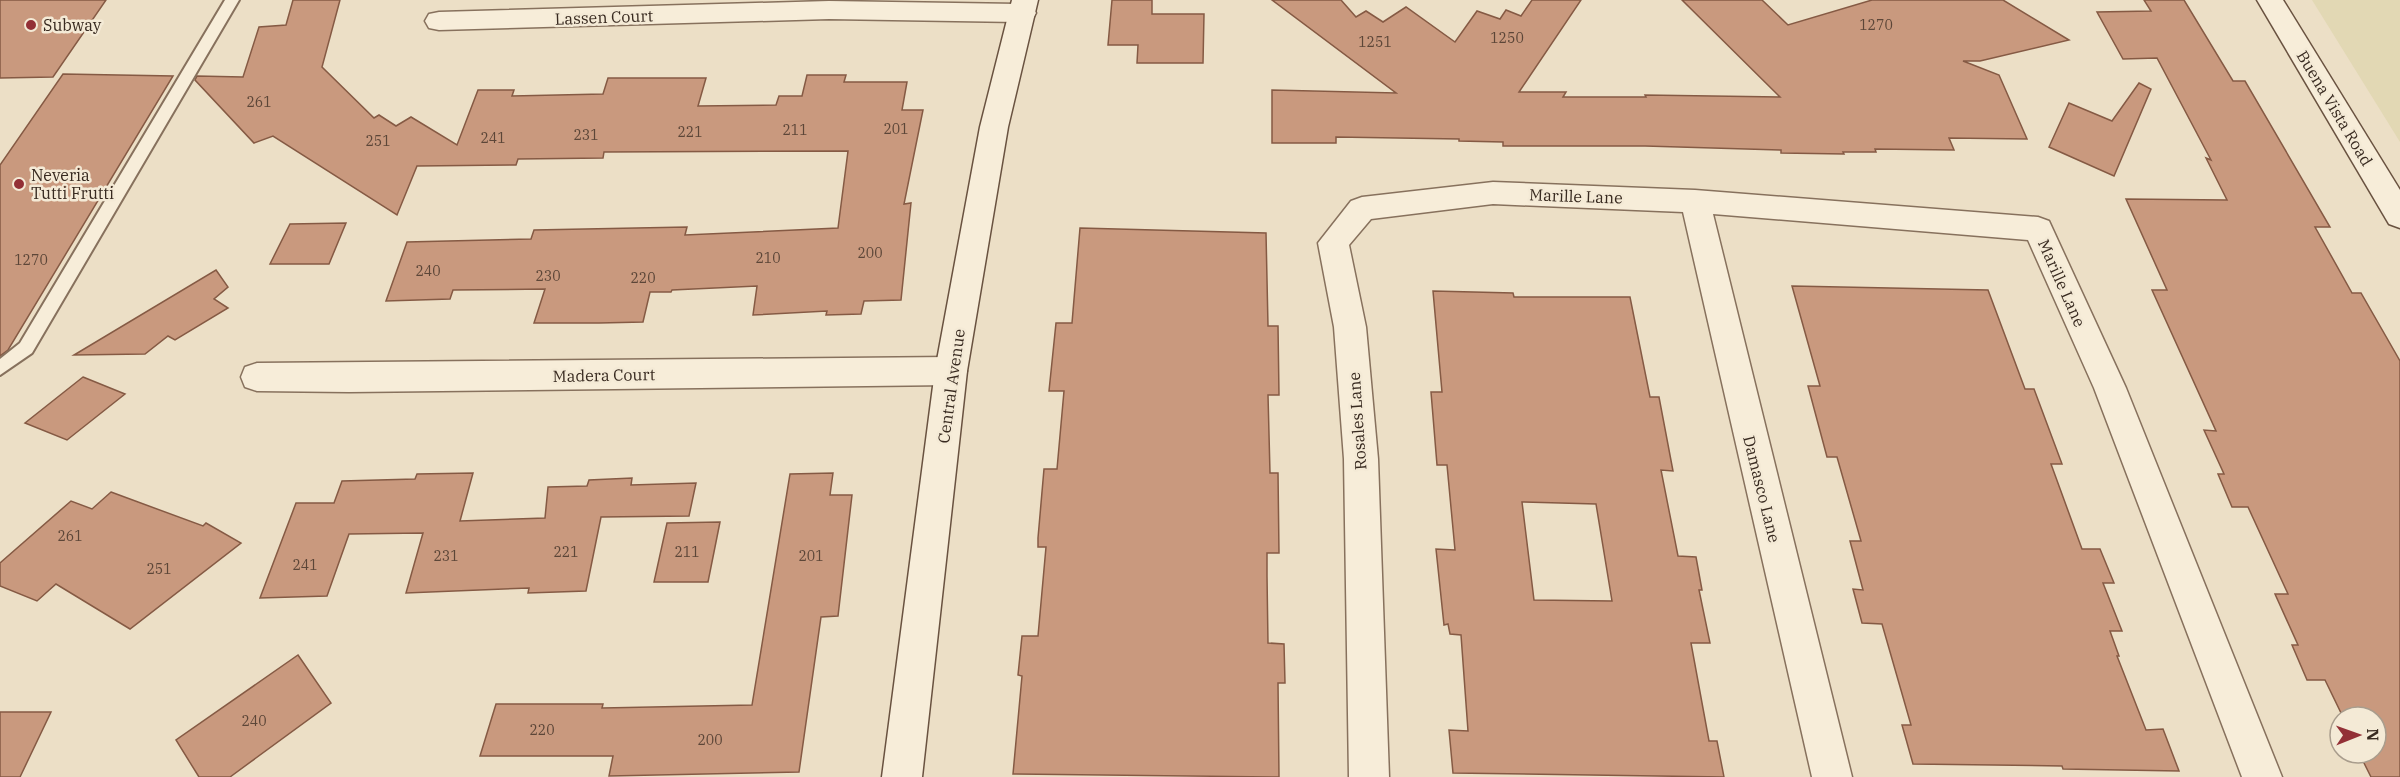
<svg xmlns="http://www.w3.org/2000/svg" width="2400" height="777" viewBox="0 0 2400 777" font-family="'IBM Plex Serif',serif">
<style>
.farmland{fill:#e2d8b4}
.building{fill:#c9997e;stroke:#855a44;stroke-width:1.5;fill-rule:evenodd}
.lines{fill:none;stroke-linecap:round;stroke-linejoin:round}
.lane-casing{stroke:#87715d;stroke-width:4}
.street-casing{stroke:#87715d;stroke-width:3}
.secondary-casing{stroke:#695240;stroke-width:3}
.lane{fill:#f7edd9;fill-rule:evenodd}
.street{fill:#f7edd9;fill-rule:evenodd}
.secondary{fill:#f7edd9;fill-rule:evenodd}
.poi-dot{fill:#933036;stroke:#f4ead6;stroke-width:2}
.labels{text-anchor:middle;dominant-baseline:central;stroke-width:5;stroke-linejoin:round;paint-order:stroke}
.number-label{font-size:14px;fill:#5c4638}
.street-label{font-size:16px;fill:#382a20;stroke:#f4ead6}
.poi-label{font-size:16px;fill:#382a20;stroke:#f4ead6;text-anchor:start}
</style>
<rect width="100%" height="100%" fill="#ecdfc6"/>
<polygon class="farmland" points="2312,0 2400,0 2400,142"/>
<g class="building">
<polygon points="0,0 106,0 53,77 0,78"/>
<polygon points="293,0 340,0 322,67 374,118 379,115 396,126 411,117 457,145 478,90 514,90 512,96 603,94 608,78 706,78 698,106 776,105 779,96 802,96 807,75 846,75 844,82 907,82 902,110 923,110 904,204 911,203 901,300 864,301 861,314 826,315 827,311 753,315 757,286 672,290 671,292 650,292 643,322 599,323 534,323 545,289 453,290 450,299 386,301 407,242 531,239 534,230 687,227 685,235 838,228 848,151 604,152 603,158 518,159 516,165 417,166 397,215 273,136 254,143 195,80 197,76 243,77 259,27 286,25"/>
<polygon points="1112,0 1152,0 1152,14 1204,14 1203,63 1137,63 1138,45 1108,45"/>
<polygon points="1272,0 1341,0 1356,17 1366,11 1383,22 1406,7 1455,42 1477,11 1500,19 1506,10 1521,16 1532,0 1581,0 1519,92 1566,92 1563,97 1646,97 1645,95 1780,97 1682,0 1762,0 1788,25 1872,0 2003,0 2069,40 1980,61 1963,61 1999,75 2027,139 1949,138 1954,150 1875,149 1876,152 1843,152 1844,154 1781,153 1781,150 1645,146 1503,146 1503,142 1459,141 1459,139 1336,137 1336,143 1272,143 1272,90 1396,93"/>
<polygon points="2144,0 2184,0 2233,81 2245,81 2330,227 2315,227 2352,293 2361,293 2400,361 2400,777 2371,777 2359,753 2376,753 2376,717 2343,717 2325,680 2307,680 2292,645 2298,645 2275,594 2288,594 2248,507 2232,507 2218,474 2224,474 2204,430 2216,431 2152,290 2167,290 2126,199 2227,200 2206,158 2211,160 2157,58 2123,59 2097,12 2151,11"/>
<polygon points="63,74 173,76 8,350 0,356 0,165"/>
<polygon points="2139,83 2151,89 2114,176 2049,147 2069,103 2112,121"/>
<polygon points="346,223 329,264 270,264 290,224"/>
<polygon points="1080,228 1266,233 1268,326 1278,326 1279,395 1268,395 1270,473 1278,473 1279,553 1267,553 1267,576 1268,643 1284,644 1285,683 1278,683 1279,777 1013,774 1022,676 1018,675 1022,636 1038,636 1046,547 1038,547 1038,538 1044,469 1057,469 1064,391 1049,391 1056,323 1072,323"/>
<polygon points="216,270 228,287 214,299 228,308 175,340 168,336 145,354 74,355"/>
<polygon points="1792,286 1988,290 2025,389 2034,389 2062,464 2051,464 2082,549 2100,549 2114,583 2103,583 2122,631 2110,631 2119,656 2117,656 2146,730 2163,729 2179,771 2063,769 2062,766 1913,764 1902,725 1911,725 1882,624 1862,623 1853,589 1863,590 1850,541 1861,541 1837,457 1827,457 1808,386 1820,386"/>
<path d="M1433 291 1513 293 1514 297H1630L1650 397H1659L1673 471 1661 470 1678 556 1696 557 1702 590H1699L1710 643H1691L1709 741H1717L1724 777 1453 773 1449 730 1468 731 1461 635 1450 634 1448 624 1444 625 1436 549 1455 550 1447 465H1437L1431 392H1442ZM1522 502 1596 504 1612 601 1534 600Z"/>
<polygon points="83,377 125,394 67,440 25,423"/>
<polygon points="473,473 460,521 545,518 548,487 587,486 589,480 632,478 631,485 696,483 689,516 601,517 586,591 528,593 529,588 406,593 423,533 349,534 327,596 260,598 296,503 334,503 342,481 415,479 417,474"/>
<polygon points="833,473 830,495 852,495 838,616 821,617 799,772 609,776 613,756 480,756 496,704 603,704 602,708 752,705 790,474"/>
<polygon points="111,492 203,526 206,523 241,543 130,629 56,584 37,601 0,586 0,563 71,501 92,509"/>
<polygon points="720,522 708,582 654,582 667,523"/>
<polygon points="298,655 331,703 230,777 199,777 176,740"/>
<polygon points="0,712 51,712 20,777 0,777"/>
</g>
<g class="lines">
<g class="lane-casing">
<polygon id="lane" points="225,0 239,0 32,353 0,375 0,359 20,343"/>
</g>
<g class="street-casing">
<g id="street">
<polygon points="829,1 1022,4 1032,6 1036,13 1032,20 1022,22 829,19 439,30 429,28 425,21 429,14 439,12"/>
<polygon points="1493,182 1695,190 2038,217 2049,221 2126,388 2282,777 2242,777 2094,388 2028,240 1713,214 1852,777 1812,777 1683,212 1493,204 1371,219 1349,245 1366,327 1378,459 1389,777 1349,777 1344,459 1334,327 1318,243 1351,201 1362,197"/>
<polygon points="951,357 963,361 967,371 963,381 951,385 349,392 257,391 245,387 241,377 245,367 257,363"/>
</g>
</g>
<g class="secondary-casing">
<g id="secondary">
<polygon points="1012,0 1038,0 1008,127 967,371 922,777 882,777 935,371 980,127"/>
<polygon points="2257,0 2283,0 2400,190 2400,228 2389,224"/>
</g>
</g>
<use href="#lane" class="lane"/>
<use href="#street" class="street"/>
<use href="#secondary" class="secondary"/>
</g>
<g class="poi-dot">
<circle cx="31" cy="25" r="6"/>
<circle cx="19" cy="184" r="6"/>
</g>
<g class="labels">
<g class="number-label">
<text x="1876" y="25">1270</text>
<text x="1507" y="38">1250</text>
<text x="1375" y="42">1251</text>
<text x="259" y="102">261</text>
<text x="896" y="129">201</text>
<text x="795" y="130">211</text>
<text x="690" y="132">221</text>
<text x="586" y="135">231</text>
<text x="493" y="138">241</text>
<text x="378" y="141">251</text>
<text x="870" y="253">200</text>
<text x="768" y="258">210</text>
<text x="31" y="260">1270</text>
<text x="428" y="271">240</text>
<text x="548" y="276">230</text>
<text x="643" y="278">220</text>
<text x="70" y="536">261</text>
<text x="566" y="552">221</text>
<text x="687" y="552">211</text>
<text x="446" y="556">231</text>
<text x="811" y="556">201</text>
<text x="305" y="565">241</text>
<text x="159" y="569">251</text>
<text x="254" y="721">240</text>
<text x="542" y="730">220</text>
<text x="710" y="740">200</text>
</g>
<g class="street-label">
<text transform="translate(604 17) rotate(-2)">Lassen Court</text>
<text transform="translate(2335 108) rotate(59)">Buena Vista Road</text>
<text transform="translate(1576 196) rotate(2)">Marille Lane</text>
<text transform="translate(2062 283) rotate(66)">Marille Lane</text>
<text transform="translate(604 375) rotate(-1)">Madera Court</text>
<text transform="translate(951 386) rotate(-82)">Central Avenue</text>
<text transform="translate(1357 421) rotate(-94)">Rosales Lane</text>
<text transform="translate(1762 489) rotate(76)">Damasco Lane</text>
</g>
<g class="poi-label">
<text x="43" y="25">Subway</text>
<text x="31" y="175">Neveria<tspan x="31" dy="18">Tutti Frutti</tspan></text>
</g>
</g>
<g transform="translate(2358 735) rotate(89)"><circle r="28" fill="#f4ead6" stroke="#a99d8d" stroke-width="1.5"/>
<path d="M0-4.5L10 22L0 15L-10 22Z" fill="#933036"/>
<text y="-9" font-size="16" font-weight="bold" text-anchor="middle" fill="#382a20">N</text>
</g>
</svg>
